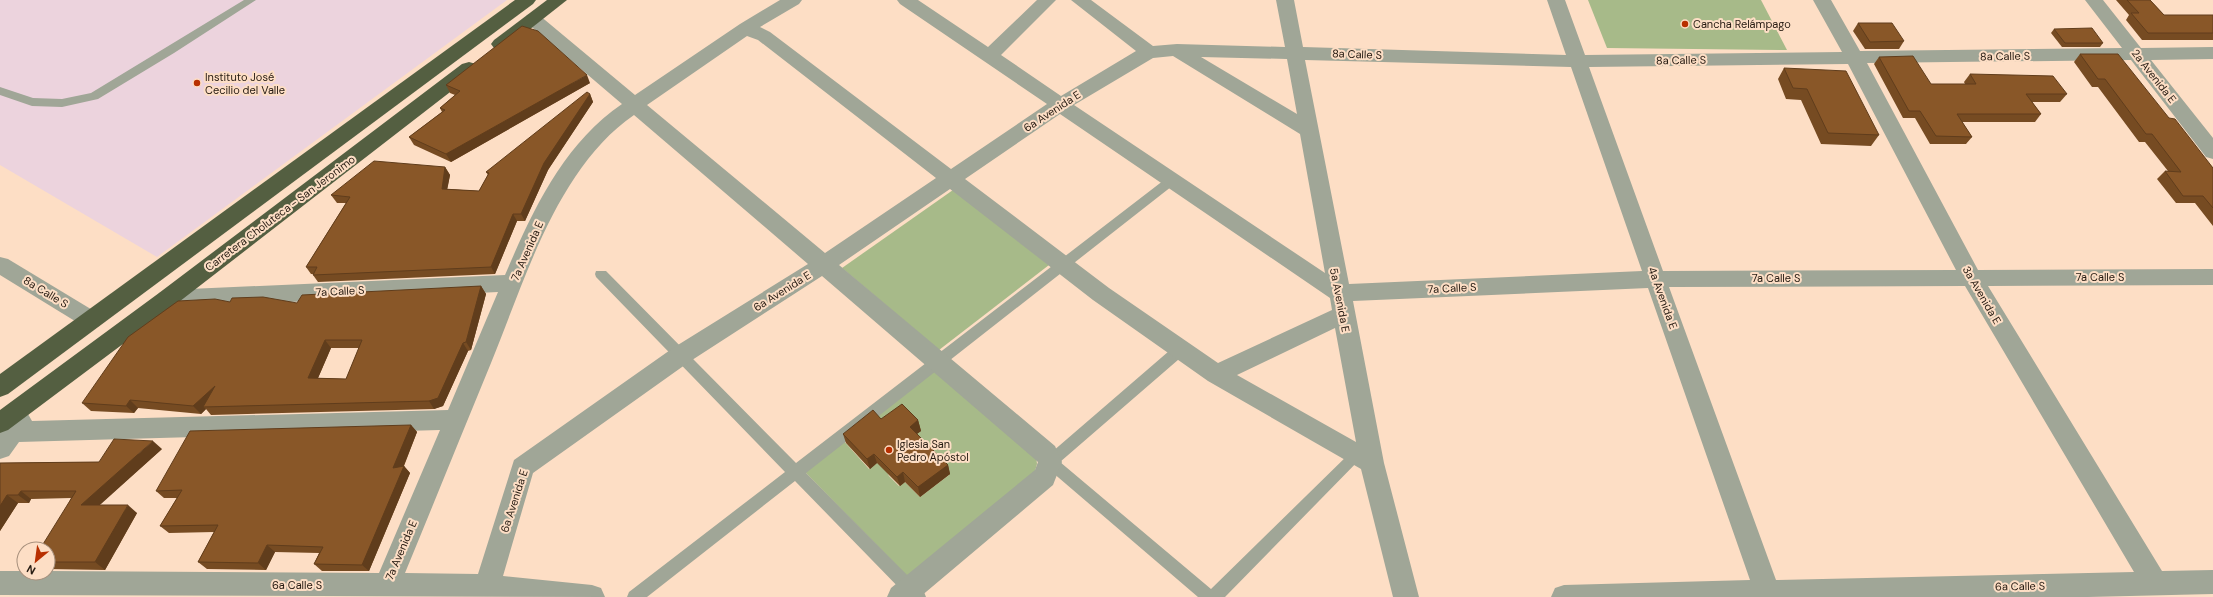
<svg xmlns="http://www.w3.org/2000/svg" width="2213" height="597" viewBox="0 0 2213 597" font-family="'DM Sans',sans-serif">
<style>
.education{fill:#ecd3dd}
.green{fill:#a7ba89}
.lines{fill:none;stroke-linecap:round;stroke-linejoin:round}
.lane{fill:#a0a697;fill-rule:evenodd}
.street{fill:#a0a697;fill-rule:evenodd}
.highway{fill:#545f41;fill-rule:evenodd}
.wall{fill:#764b22;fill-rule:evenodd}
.shaded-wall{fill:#603d1c}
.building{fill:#895728;stroke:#603d1c;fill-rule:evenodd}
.poi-dot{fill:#b82f00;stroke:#fddec5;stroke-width:1.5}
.labels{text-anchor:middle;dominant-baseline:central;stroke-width:4;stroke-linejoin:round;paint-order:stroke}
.poi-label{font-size:11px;fill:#251a11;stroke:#fddec5;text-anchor:start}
.street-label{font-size:11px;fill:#251a11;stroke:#fddec5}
</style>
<rect width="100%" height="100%" fill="#fddec5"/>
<polygon class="education" points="0,0 507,0 157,257 0,165"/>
<g class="green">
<polygon points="1588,0 1761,0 1787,50 1607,48"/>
<polygon points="953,190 1049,265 939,350 842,268"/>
<polygon points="935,368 1036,455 1037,464 1035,471 912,581 803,470 843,440 869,469 881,460 889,476 899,486 905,482 920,497 949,475 883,429 872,417"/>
</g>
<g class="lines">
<g class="lane">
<polygon points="244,0 256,0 174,53 98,99 62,107 32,106 0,95 0,87 33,98 62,99 91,93"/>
<polygon points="1172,176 1176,177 1178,180 1176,183 806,473 924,592 926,597 908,597 795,481 647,597 627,597 629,592 785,472 596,277 595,274 596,271 606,271 796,463 1168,177"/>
<polygon points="1181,344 1186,345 1188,349 1186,353 1060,462 1211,589 1353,450 1358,448 1363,450 1365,454 1225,597 1198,597 1045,466 1043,462 1045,458 1176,345"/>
</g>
<g class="street">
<path d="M780 0H802L799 4 760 27 770 32 951 169 1047 104 900 4 897 0H918L988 47 1037 0H1056L1001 55 1061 96 1136 51 1071 0H1091L1153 46 1177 44 1285 47 1276 0H1294L1303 47 1566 55 1547 0H1565L1585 55 1842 52 1813 0H1831L1860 51 2122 48 2085 0H2103L2141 48 2213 47V59L2151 60 2213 138V159L2206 157 2131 60 1867 63 1978 270 2213 269V285L1988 286 2162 571 2213 570V594L2088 597H1551L1555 588 1564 585 1750 580 1648 288 1353 301 1384 463 1419 597H1393L1361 469 1208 381 1093 300 950 189 839 265 1055 446 1062 462 1053 485 920 597H887L891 588 1035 470 1038 462 822 276 689 362 533 473 503 576 592 585 601 588 605 597 0 595V571H24V573H48V571L379 573 440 430 19 442 9 456 0 459C0 451 0 439 0 431 3 417 16 410 28 414L32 421 448 410 498 292 167 308 159 305 156 299 159 293 167 290 505 275C532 212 563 144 622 104L527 23 524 19 527 15 533 13 539 15 635 95 740 24ZM747 36 758 40 936 178 825 253 647 105ZM1173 56 1300 134 1325 273 1074 105 1153 58ZM1201 57 1287 59 1297 114ZM1305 60 1571 67 1642 271 1349 284ZM1848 64 1956 270 1663 271 1589 67ZM1060 114 1330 298 1332 310 1218 363 1109 288 965 179ZM634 115 808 264 673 348 514 460 478 574 405 573C434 503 462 433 491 363 525 280 557 168 634 115ZM1965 286 2134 572 1776 580 1669 287ZM1335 328 1356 442 1237 375Z"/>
<polygon points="0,257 8,259 99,314 102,320 99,326 91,329 83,326 0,275"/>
</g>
<g class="highway">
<polygon points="515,0 536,0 533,4 8,394 0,397 0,374"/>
<polygon points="547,0 567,0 506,48 500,50 494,48 491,44 494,40"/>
<polygon points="469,62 476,64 478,68 476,72 175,305 8,430 0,433 0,410 159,293 462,64"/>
</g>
</g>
<g class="wall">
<polygon points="2116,0 2150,0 2164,15 2213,15 2213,40 2142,40 2126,20 2129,15"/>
<polygon points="1858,23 1904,41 1899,49 1865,49 1853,31"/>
<polygon points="2054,29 2103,43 2100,47 2062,47 2051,33"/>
<polygon points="2080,54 2169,118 2213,168 2213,226 2195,203 2176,203 2157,179 2165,171 2168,171 2145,142 2139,142 2098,87 2092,87 2074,62"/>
<polygon points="1879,57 1931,84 1965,84 1964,82 1970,74 2067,94 2060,102 2032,102 2041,114 2035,122 1962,122 1972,137 1966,144 1930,144 1915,118 1903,118 1874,64"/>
<polygon points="1784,68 1879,135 1871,146 1821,144 1801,100 1786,99 1778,79"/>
<polygon points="590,83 451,162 414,145 409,137 442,112 440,108 455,95 450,93 446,85"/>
<polygon points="590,94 593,102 548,170 525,221 517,221 495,274 318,282 313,275 313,274 311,274 306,267 346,203 337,203 331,195 445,167 450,175 447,189 479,191 488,175 486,172"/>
<path d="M481 286 486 294 471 350 468 351 443 406 434 409 211 415 206 409 201 414 138 408 134 413 91 411 82 403 297 303ZM331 348H359L346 379 318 378Z"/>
<polygon points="881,419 918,420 921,431 917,434 948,465 950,474 920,497 905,482 900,486 877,463 870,469 846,443 843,434"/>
<polygon points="411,425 417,432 404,466 410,473 369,571 322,571 314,564 319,553 275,552 266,570 207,569 198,562 214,532 169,533 160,526 177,498 164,498 156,491"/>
<polygon points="162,449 99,505 137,513 105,570 48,569 48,549 71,498 31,499 29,503 18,503 0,531 0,463 99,462"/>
</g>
<g class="shaded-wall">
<polygon points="587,75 590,83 451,162 446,154"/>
<polygon points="590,94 593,102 548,170 525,221 521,214 544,163"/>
<polygon points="445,167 450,175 446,196 442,189"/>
<polygon points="513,214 517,221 495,274 491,267"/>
<polygon points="481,286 486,294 471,350 466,342"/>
<polygon points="325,340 331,348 315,385 308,378"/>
<polygon points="463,343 468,351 443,406 434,409 429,401"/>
<polygon points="215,386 203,407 206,409 201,414 193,406"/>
<polygon points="130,400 138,408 134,413 126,406"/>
<polygon points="918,420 921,431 912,437 910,427"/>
<polygon points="411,425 417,432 400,475 393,468"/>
<polygon points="153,441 162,449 91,513 81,505"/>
<polygon points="874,454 877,463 870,469 867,459"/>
<polygon points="948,465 950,474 920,497 918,487"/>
<polygon points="404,466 410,473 369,571 362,565"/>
<polygon points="903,472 905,482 900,486 897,477"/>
<polygon points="21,491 31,499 29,503 18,495"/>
<polygon points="7,495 18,503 0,531 0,506"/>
<polygon points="128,505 137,513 105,570 95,562"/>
<polygon points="267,545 275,552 266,570 258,563"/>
</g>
<g class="building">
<polygon points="2127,0 2150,0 2164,15 2213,15 2213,33 2148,33 2131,13 2139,13"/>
<polygon points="1858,23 1892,23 1904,41 1870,42"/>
<polygon points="522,26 538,31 587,75 446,154 409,137 445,110 440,108 460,91 446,85"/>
<polygon points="2092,28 2103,43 2065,43 2054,29"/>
<polygon points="2080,54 2118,54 2169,118 2175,119 2213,168 2213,208 2203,196 2183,196 2165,171 2181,172 2152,134 2146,134 2105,79 2098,79"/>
<polygon points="1913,56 1931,84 1976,84 1970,74 2053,76 2067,94 2026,94 2041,114 1957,114 1972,137 1936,136 1920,111 1909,111 1879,57"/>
<polygon points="1784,68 1846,71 1879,135 1828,133 1807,89 1793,88"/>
<polygon points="587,92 590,94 544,163 521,214 513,214 491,267 313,275 317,267 306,267 350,197 331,195 374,161 445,167 442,189 479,191 489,173 486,172"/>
<path d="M481 286 466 342 463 343 438 398 429 401 203 407 215 386 193 406 130 400 126 406 82 403 128 337 178 301 215 299 230 302 232 298 263 297 297 303 302 295ZM325 340H362L346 379 308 378Z"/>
<polygon points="902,404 918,420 910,427 948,465 918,487 903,472 897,477 874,454 867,459 843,434 873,410 881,419"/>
<polygon points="411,425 393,468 404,466 362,565 314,564 323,547 267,545 258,563 198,562 218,525 160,526 182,490 156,491 190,431"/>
<polygon points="114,439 153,441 81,505 128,505 95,562 48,562 48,549 40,549 76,491 21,491 18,495 7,495 0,506 0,463 99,462"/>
</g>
<g class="poi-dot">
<circle cx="1685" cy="24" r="4"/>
<circle cx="197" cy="83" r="4"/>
<circle cx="889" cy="450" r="4"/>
</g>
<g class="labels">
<g class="poi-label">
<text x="1693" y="24">Cancha Relámpago</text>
<text x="205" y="77">Instituto José<tspan x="205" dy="13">Cecilio del Valle</tspan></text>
<text x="897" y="444">Iglesia San<tspan x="897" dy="13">Pedro Apóstol</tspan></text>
</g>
<g class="street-label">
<text transform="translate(1357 54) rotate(2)">8a Calle S</text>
<text transform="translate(2005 56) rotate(-1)">8a Calle S</text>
<text transform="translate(1681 60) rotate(-1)">8a Calle S</text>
<text transform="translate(2154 76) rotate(52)">2a Avenida E</text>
<text transform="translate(1052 111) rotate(-33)">6a Avenida E</text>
<text transform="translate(280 213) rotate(-37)">Carretera Choluteca - San Jeronimo</text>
<text transform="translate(527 251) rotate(-66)">7a Avenida E</text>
<text x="2100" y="277">7a Calle S</text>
<text x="1776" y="278">7a Calle S</text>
<text transform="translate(1452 288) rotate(-3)">7a Calle S</text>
<text transform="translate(340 291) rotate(-3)">7a Calle S</text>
<text transform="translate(782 291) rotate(-32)">6a Avenida E</text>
<text transform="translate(46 292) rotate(31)">8a Calle S</text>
<text transform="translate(1982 295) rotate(60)">3a Avenida E</text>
<text transform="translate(1663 298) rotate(70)">4a Avenida E</text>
<text transform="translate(1340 300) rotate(79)">5a Avenida E</text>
<text transform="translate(514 501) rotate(-72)">6a Avenida E</text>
<text transform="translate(401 550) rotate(-67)">7a Avenida E</text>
<text x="297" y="585">6a Calle S</text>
<text transform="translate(2020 586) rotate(-1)">6a Calle S</text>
</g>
</g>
<g transform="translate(36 561) rotate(209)"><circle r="19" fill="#fddec5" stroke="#a7907d"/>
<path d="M0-3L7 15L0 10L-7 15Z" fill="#b82f00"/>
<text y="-6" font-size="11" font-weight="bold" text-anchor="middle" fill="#251a11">N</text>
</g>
</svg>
